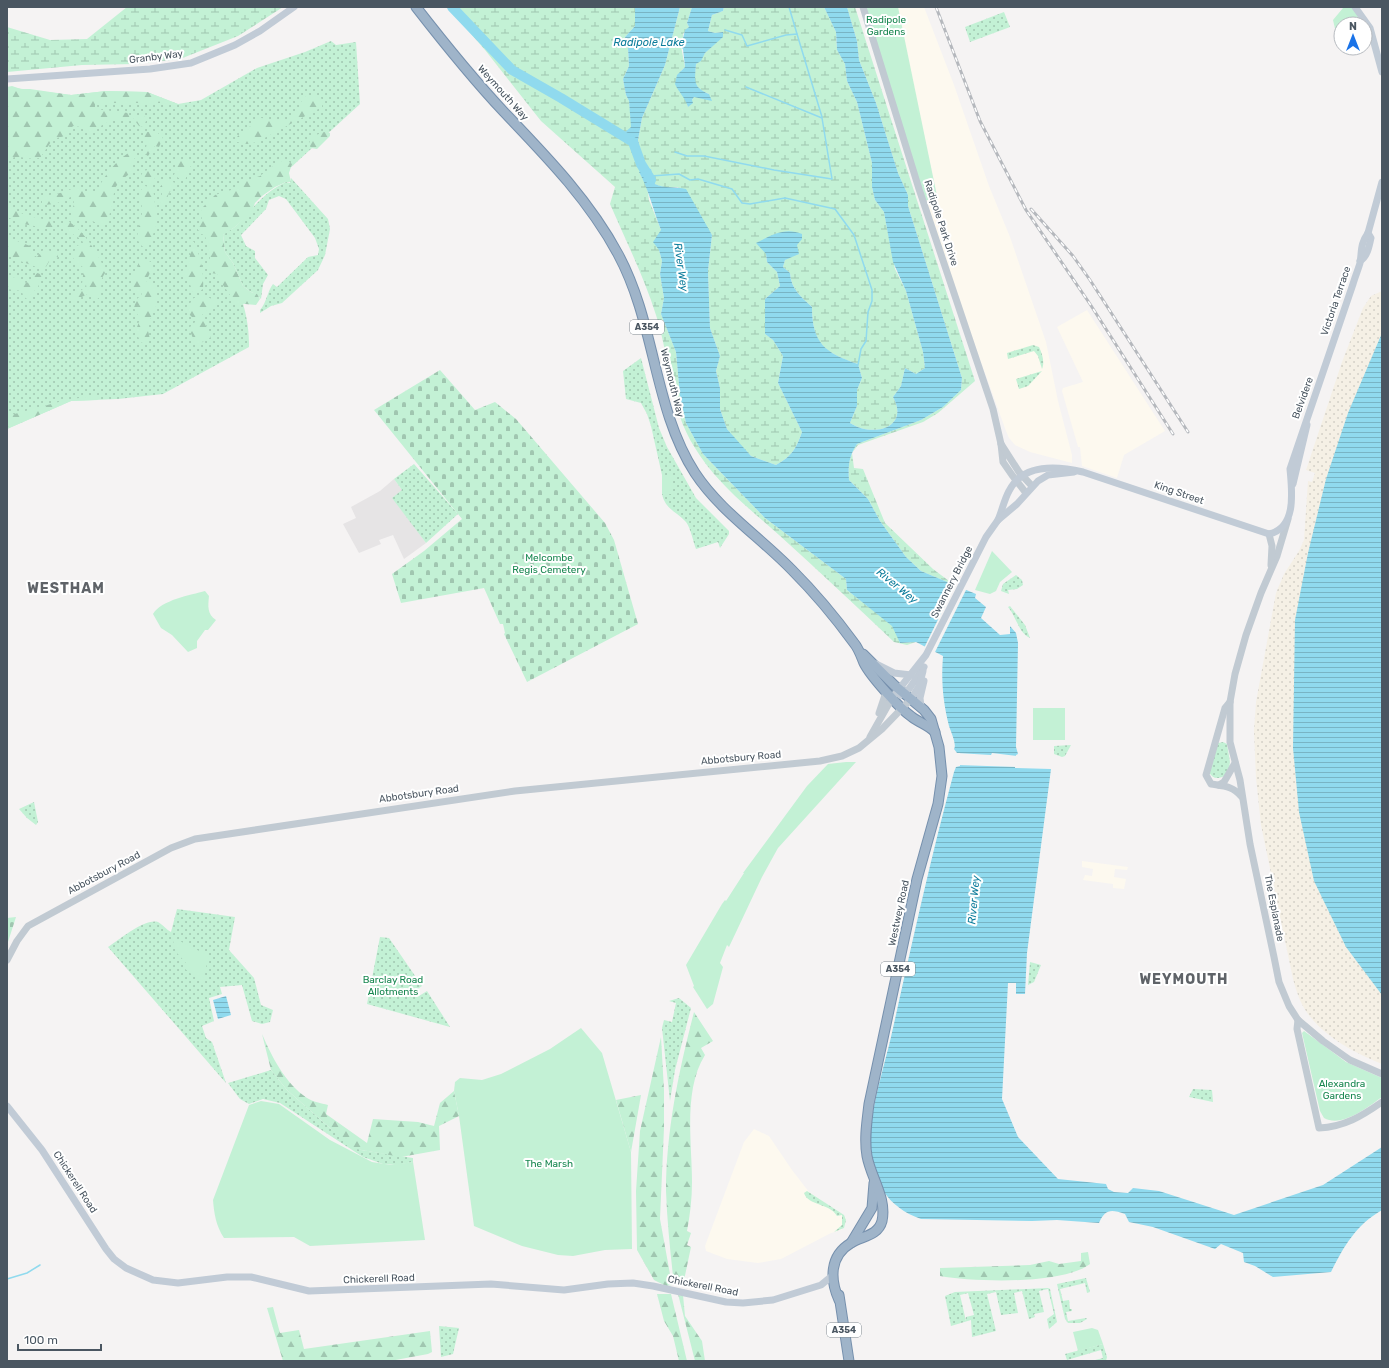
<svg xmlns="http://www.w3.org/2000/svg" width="1389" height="1368" viewBox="0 0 1389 1368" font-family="Rubik,sans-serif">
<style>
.commercial{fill:#fdf9ef}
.education{fill:#e6e4e5}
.grass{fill:url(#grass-dots);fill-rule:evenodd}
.forest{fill:url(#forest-firs)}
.wetland{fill:url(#wetland-marsh)}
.sand{fill:url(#sand-dots)}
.cemetery{fill:url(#cemetery-stones)}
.park{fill:#c3f1d5}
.water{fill:url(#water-rules)}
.pier{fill:#f5f3f3}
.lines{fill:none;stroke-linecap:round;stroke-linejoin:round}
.stream{stroke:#90daee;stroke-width:1.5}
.river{stroke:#90daee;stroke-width:10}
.trunk-casing{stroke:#7690ad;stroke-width:11}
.tertiary{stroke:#c1cad2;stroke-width:7}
.secondary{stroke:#c1cbd6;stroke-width:7}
.trunk{stroke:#9fb4c9;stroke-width:9}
.rail-casing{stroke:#b5b8bd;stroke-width:3}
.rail{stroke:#fff;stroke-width:1.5;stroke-dasharray:4.5;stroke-linecap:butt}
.labels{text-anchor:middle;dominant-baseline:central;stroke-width:4;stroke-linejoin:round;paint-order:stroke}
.shield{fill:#fff;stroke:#808990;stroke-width:1}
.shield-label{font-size:9px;font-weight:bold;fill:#4a5661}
.park-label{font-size:10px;fill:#17864f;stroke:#fff}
.street-label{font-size:10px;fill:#4a5661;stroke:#fff}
.water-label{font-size:11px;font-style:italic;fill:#0c7c9b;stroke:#fff}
.district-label{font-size:14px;font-weight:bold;letter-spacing:1px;fill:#5f6368;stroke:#fff}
</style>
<defs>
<pattern id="grass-dots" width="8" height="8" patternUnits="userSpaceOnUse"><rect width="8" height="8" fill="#c3f1d5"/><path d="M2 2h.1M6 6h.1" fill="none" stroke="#a0c6b0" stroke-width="1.8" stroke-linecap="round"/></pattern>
<pattern id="forest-firs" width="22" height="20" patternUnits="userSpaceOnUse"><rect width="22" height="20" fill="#c3f1d5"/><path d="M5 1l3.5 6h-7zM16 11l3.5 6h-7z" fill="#a0c6b0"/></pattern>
<pattern id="wetland-marsh" width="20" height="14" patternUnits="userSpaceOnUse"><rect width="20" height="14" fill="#c3f1d5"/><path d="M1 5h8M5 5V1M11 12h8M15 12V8" fill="none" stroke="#a0c6b0"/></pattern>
<pattern id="sand-dots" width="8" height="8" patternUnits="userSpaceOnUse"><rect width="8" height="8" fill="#f5f0e5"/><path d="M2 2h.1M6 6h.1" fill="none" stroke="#d4d0c7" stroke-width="1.8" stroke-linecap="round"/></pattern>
<pattern id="cemetery-stones" width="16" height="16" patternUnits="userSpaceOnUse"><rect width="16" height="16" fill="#c3f1d5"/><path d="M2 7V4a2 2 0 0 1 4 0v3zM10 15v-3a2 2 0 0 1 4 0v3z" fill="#a0c6b0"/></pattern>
<pattern id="water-rules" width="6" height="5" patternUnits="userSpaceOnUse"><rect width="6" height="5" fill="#90daee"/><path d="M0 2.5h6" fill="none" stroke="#78b4c4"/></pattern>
</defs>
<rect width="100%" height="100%" fill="#f5f3f3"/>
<g class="commercial">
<polygon points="897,7 924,7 954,85 989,186 1010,237 1046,342 1058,401 1072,455 1072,463 1030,452 1015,445 1009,438 1006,431 923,202 937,196"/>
<polygon points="1087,310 1165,431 1124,455 1117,478 1082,466 1080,447 1078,447 1062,391 1063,388 1083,382 1057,327"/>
<polygon points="1082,861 1128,867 1127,870 1115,869 1114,877 1126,879 1124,889 1113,888 1113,884 1083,880 1085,875 1092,876 1093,869 1082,867"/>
<polygon points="754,1129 769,1136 792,1170 809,1192 846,1218 845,1225 841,1230 831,1233 781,1259 758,1263 727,1259 706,1251 705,1246 744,1142"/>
</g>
<polygon class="education" points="394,479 402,490 393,498 426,543 404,559 393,535 379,540 381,544 359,553 343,524 356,518 351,507 380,491"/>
<g class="grass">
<polygon points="1004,12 1010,27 970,42 965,27"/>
<path d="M331 41 336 45 356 42 360 104 215 237C232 273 250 306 249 347L163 394 118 399 71 401 7 429V87L71 95 106 91 147 92 178 104 201 100 257 68 305 52Z"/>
<path d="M291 178 328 219 330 229 325 255 318 270 282 303 271 306 260 313V310C267 302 267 292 273 284L277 287 308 257 318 255 319 249 315 238 286 199 279 196 269 200 266 209 241 235 246 246 255 251V258L268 275 263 284 261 299 256 294 251 292 243 286 233 263 225 252 223 235C226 231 232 230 236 226 252 209 264 192 286 182L290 183Z"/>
<path d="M1033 345 1039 347C1042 353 1045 362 1042 369L1038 356 1034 351 1008 359 1007 353Z"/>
<path d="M641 358 659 428 667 447 696 498 729 531V534L720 548 718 542 696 549C693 541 691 529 686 522 677 512 665 509 662 494H673V475H662L651 426 647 414 641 403 626 399 623 371Z"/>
<polygon points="1042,371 1028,386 1019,389 1016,379"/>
<polygon points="414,464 458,514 426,543 392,498 402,490 394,479"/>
<polygon points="1016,575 1022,580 1023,585 1017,589 1008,590 1009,594 1001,591 1003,584"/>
<path d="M1010 606 1025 625 1030 638C1019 634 1016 616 1008 607Z"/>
<path d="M1223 742 1227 744 1230 762 1229 768 1224 776C1217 780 1212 778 1209 772L1218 743Z"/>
<polygon points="1071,745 1065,756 1062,757 1054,754 1054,746"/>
<polygon points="34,802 38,822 36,825 27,818 19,809"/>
<path d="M177 909 235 917 229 950 254 978 261 1005 273 1010 270 1022 262 1024 252 1021 242 985 220 987 222 994 209 998 214 1021 202 1026 206 1038 212 1042 226 1083 108 947C119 940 145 918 158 922 162 924 167 930 171 932Z"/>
<polygon points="380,937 389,938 422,986 416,990 419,996 427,991 450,1027 367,1004"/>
<polygon points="1030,962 1041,965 1034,982 1028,985"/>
<polygon points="679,998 691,1008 675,1070 670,1101 662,1028 664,1020 672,1022 676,1003 669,1001"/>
<polygon points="271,1070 287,1090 330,1128 361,1150 413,1158 413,1162 396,1165 383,1164 363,1157 280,1103 263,1099 249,1104 240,1099 228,1083"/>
<polygon points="1193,1089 1212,1090 1213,1102 1189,1097"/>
<path d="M807 1191 844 1215 846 1220 844 1228 834 1232 842 1225V1215L837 1216C830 1203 808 1206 804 1193Z"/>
<polygon points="1086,1278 1090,1292 1087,1293 1085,1283 1060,1289 1063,1301 1069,1300 1070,1309 1072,1309 1072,1311 1066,1312 1068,1321 1086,1318 1087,1319 1080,1323 1068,1323 1065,1319 1057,1284"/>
<path d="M1048 1288 1050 1289 1057 1322 1049 1329 1047 1319 1054 1314 1048 1289 1039 1291 1044 1312 1034 1314 1035 1317 1029 1319 1022 1291 1014 1293 1018 1313 1001 1315 996 1292 987 1294 996 1331 972 1337 971 1320 951 1326 945 1296 955 1292ZM968 1293 974 1315 966 1317V1321L960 1295Z"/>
<polygon points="439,1326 459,1328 453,1354 441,1357"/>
<polygon points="1103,1344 1107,1357 1106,1361 1091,1361 1103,1358 1101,1350 1067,1360 1065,1354"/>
</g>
<g class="forest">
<path d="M12 86 21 89H30L71 95 106 91 147 92 178 104 176 106 161 103H95V109L128 113 130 118C125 122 120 119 114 120 106 122 98 128 91 132L82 127 73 126 65 136 53 139 40 158C28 160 26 157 17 157 13 157 11 159 7 159V87Z"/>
<polygon points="306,96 318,96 323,100 322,107 257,142 247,144 237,142 237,137 239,135 261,118 286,121 291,118 297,110 301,109 301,102"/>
<polygon points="142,114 147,119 143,127 139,126 132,117"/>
<polygon points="145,132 157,132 163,138 159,147 155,146 148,156 145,154 147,142 143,136"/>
<polygon points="324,132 330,133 330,136 317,149 311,148 309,144 311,137"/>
<path d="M133 151 137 152V156L134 159 132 172 120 181 115 188 108 222 105 225 91 221 72 220 70 218 74 204 73 196 55 204 42 205V197C53 193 68 194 77 185H80L84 193 97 192C102 178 119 156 133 151Z"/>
<polygon points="176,159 182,159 192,163 192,165 188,169 185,182 174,175 177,167"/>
<path d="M286 160 292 164 289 173 291 182H286L275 187 262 196 255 203 252 211 235 227 223 235 225 252 233 263 243 286 251 292 257 294 260 299 256 305 234 303C233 296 221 285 217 274L211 273 207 266 210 258 205 235 201 234 197 228V224L202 222 201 209 215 195 231 190 242 182 260 176 278 162Z"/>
<circle cx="148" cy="177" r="7"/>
<polygon points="168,177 172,182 176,183 176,186 169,193 165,204 162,204 160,202 162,194 160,187"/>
<path d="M145 186 153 188 157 220 151 242 145 248C131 240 141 226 142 213 142 206 141 198 140 191Z"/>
<polygon points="7,207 28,216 53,221 54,227 51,229 23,224 7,217"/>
<path d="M67 221C81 226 103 260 105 273L102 278 100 297 96 300H93L92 296 88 294 75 300 69 299 70 295 76 294 87 286 82 284 84 268 80 265 73 264 75 261 72 256 77 246 83 243 82 240 65 229 64 223Z"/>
<polygon points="7,237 30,246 31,254 37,257 44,249 57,253 58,257 50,260 43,272 39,268 15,259 7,252"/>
<path d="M192 241 194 242C201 258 204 272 203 289L198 292H193L187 277 181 274 183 270 188 269Z"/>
<path d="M142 258 151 262 153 267 146 281C166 286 154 315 147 325L150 340 143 343 140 342 136 330 140 319 134 308 136 300 142 294 140 292 132 291 131 280 133 275 139 271 138 264Z"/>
<polygon points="37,273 41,274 42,277 38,287 27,299 23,296 22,291 7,289 7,278 16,277 20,278 22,282 27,283"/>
<polygon points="201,295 218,301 202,315 211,337 196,346 189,328 196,321 184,309 190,304 192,299"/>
<polygon points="86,397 96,397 98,400 71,401 7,429 7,416 66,400"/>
<path d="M694 1012 713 1041 701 1048 705 1055C683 1090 692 1143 692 1182 692 1199 690 1215 687 1231L691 1233 687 1245 691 1247 683 1285H675L673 1276C670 1248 667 1220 666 1191 666 1131 679 1070 694 1012Z"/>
<path d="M262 1034C272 1057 285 1083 307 1098 313 1102 321 1103 328 1105L326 1114 367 1143 373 1119 418 1122 434 1126 440 1103 454 1091 459 1116 439 1126 440 1150 401 1157 356 1149 330 1128 287 1090 271 1070Z"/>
<polygon points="661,1037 664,1090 664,1128 660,1219 672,1285 666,1286 654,1280 637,1250 636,1191 640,1131"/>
<polygon points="641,1095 631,1152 616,1100"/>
<path d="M1088 1252 1090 1264C1062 1285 975 1282 940 1276V1268L1030 1265 1049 1261 1059 1264 1081 1261V1253Z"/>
<polygon points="657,1294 671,1294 687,1361 679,1361 673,1336 664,1321"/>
<polygon points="678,1294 683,1295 685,1316 702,1341 705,1361 695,1361"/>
<polygon points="273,1307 280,1333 299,1330 304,1349 430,1331 432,1352 428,1354 390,1361 283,1361 267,1308"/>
</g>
<g class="wetland">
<polygon points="127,7 283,7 238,36 180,59 136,64 82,65 7,72 7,27 50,40 87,39"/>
<path d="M448 7H635V26L625 37 628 48 629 66 623 79 626 95 629 101 632 128 623 134 643 163 638 140 642 118 665 65 680 7H692L687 23 689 27 683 34V38L680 41 685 67 681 71 679 91 685 96 688 107 694 97H699L709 94 700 90 694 82 696 64C702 60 702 56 706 52 713 45 718 40 723 32L715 33 708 31 712 15 723 11 724 7H824L836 32 837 50 845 64 847 81 857 102 872 163V187L875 200 884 212 895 269 906 291 923 352 925 368 916 374 905 368 901 386 893 397C910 428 873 438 850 423L857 406V390L862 378 858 364C825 353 812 344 812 307 801 297 791 289 790 273L783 267 785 260 790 256 766 254 767 262 777 272 780 286 765 299V334L773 340 783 356 778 383 802 432C796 449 792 456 776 465L751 456 739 444 727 429 720 409V388L716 371 720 356 710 328 708 271 712 235 678 187C657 189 654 184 639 172L647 186 649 200 661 230 659 250 662 261 660 274 664 298 661 314 676 352 680 396 686 423 703 454 765 518 846 579 847 590 893 626 901 643 916 642 947 582 921 571 906 557 880 521 868 499 849 480C848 466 849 456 857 444L921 420 943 407 961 390 962 378 908 206V195L898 173 876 103 859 60 857 41 847 7H855L975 381 938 413 923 422 858 445 852 453 854 468 863 469 885 523 933 569 949 581 916 642 907 645 894 642C856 606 818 570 779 535 749 508 716 483 695 448 668 405 671 361 656 315 644 277 626 241 610 204L615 187 541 121 485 50Z"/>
</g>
<path class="sand" d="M1382 291V1064C1352 1052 1313 1031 1300 1000 1297 993 1295 986 1293 979L1261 825 1256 778 1254 731 1256 702 1276 593 1284 574 1299 551 1304 540 1308 481 1312 482 1315 473 1306 470 1342 362 1363 308 1371 296Z"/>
<g class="cemetery">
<polygon points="440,370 475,410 495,402 516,419 605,523 614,540 638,624 527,682 504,634 505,633 503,624 500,624 484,588 401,603 392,574 424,551 462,519 374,410"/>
<polygon points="16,917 7,945 7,918"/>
</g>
<g class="park">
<polygon points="863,7 898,7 937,196 923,202"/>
<polygon points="1352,7 1364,24 1341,24 1341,45 1339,46 1333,20 1343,8"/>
<rect x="662" y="475" width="11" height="19"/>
<polygon points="992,551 1012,572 1000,582 996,591 990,594 975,590"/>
<path d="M205 591 209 596C208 606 207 614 216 620L208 630H205L197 641V648L188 652 172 635 161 628 153 614C161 600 191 595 205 591Z"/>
<rect x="1033" y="708" width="32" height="32"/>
<polygon points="846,762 856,762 778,848 762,877 729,947 727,945 720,963 723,967 713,1004 707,1009 693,987 694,986 686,965 722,904 725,900 726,901 744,873 743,873 807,786 828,764"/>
<polygon points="172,937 209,956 202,983 184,968 186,963 176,952"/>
<polygon points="581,1028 602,1053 631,1152 632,1249 605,1250 573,1256 558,1255 522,1246 474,1226 459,1116 454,1091 455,1082 460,1078 482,1080 501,1074 550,1049"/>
<path d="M1304 1031 1346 1062 1382 1078V1097C1368 1107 1342 1128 1324 1118L1320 1111 1302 1033Z"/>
<path d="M261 1101 279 1104 330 1140 372 1162 391 1165 413 1162 425 1240 310 1246 294 1237 224 1238C216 1226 214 1213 213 1200L249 1105Z"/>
<polygon points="1092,1328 1098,1330 1103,1344 1078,1351 1073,1332"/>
</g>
<g class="water">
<polygon points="635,7 680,7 665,65 642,118 638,140 643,163 638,166 630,145 623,134 631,127 629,101 626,95 623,79 629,66 628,48 625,37 635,26"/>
<path d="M692 7H724L723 11 712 15 708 31 715 33 723 32V37L705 53 701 61 696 64C695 80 692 87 709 94L712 101 694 97 692 100 693 103 688 107C685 97 679 93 675 84L677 75 685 67 683 49 678 45 683 38 685 30 689 27 687 23Z"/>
<path d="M824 7H847L857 41 859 60 876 103 898 173 908 195V206L962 378 961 390 943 407 921 420 857 444C849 456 848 466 849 480L868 499 880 521 906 557 921 571 976 594 975 598 986 607 981 618 1000 635 1010 634V626L1016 633 1018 643 1016 747 1018 754 1016 755 1015 768 1051 769 1027 953 1025 994H1016V983H1008L1002 1099 1018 1137 1058 1179 1106 1184 1108 1189 1114 1192 1128 1193 1133 1188 1159 1191 1234 1215 1323 1185 1382 1147V1210C1356 1225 1344 1246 1331 1272L1273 1277 1255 1266 1244 1262 1243 1253 1221 1244 1215 1249 1153 1227 1129 1222 1125 1214C1111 1209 1105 1209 1099 1223L1057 1220 1032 1221 921 1219C887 1207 873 1182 870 1147 868 1118 884 1067 891 1037 911 948 930 860 954 772L956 767 960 766V753H957L954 749C957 745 951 732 949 726 943 702 941 681 943 656L916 642 900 643 892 626 847 590 846 579 765 518 703 454 686 423 680 396 676 352 661 314 664 298 660 274 662 261 659 250 653 242 661 230C653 210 649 190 639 172L646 168 651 169 655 184C665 189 675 186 686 189L712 235 708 271 710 328 720 356 716 371 720 388V409L727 429 751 456 776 465C792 456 796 449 802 432L778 383 783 356 773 340 765 334V299L780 286 777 272 767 262 766 254 756 243C772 235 785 227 802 234V239L797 245 799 254 785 260 783 267 790 273C791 289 801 297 812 307 812 343 825 353 858 364L862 378 857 390V406L850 423C873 438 910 428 893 397L901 386 905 368 916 374 925 368 923 352 906 291 893 262 884 212 875 200 872 187V163L857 102 847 81 845 64 837 50 836 32Z"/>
<polygon points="1382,333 1382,995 1346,947 1314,881 1299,812 1293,748 1295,620 1308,553 1326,479 1348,413"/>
<polygon points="226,996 231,1015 218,1019 213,1000"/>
</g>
<g class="pier">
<polygon points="956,583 967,588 934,654 924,648"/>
<polygon points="957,753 991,755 992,753 1017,756 1017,767 957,765"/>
</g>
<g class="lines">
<g class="stream">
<polyline points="789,7 797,34"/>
<polyline points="725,30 742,35 747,46 786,35 797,34 822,117"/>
<polyline points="675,152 687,156 704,156 774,170 832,179 822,118 746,87"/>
<polyline points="651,176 679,174 690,180 698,179 732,189 742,203 750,204 785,198 835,209 854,235 872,290 872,301 868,312 866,341 861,349 858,365"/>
<polyline points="7,1279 27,1273 40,1265"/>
</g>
<polyline class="river" points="452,7 512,70 561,98 633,142 641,164 651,180"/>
<g class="trunk-casing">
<g id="trunk">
<path d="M416 7C444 43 473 79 504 112 546 156 589 200 618 254 656 324 653 408 695 473 720 511 760 537 792 570 814 592 835 617 854 643 859 649 861 656 864 663 869 673 878 683 886 692 894 701 902 710 912 717 920 723 928 725 935 732"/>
<polyline points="851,1243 872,1208 874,1183"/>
<polyline points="839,1295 849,1361"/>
<path d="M839 1300C830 1280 829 1256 851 1243 862 1236 878 1236 882 1221 887 1198 871 1178 867 1156 864 1139 867 1121 869 1104L917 879 938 804 942 776 939 747 931 719 924 710 894 685 863 654"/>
</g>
</g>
<g class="tertiary">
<polyline points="863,7 919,189 993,409 1001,444 1003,462 1012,475 1026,493"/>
<polyline points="1001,444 1019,472 1032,486"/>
<polyline points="1288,519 1277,556 1261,593 1246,635 1235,674 1230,702 1230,742 1240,780 1250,844 1274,957 1279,982 1289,1006 1298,1020 1323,1041 1350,1060 1382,1074"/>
<polyline points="1269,534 1272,546 1271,565"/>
<path d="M1230 702 1225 708 1206 775 1211 784C1223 786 1233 786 1241 796"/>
<polyline points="879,713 886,692"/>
<polyline points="870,737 892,698"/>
<polyline points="1219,785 1224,782 1235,763"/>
<polyline points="7,960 17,941 28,926 171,848 195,839 515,791 820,761 842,756 859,748 882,729 911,699"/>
<path d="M1298 1020 1297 1029 1319 1128C1344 1127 1362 1116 1382 1102"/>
</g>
<g class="secondary">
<polyline points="1355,7 1370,28 1382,72"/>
<polyline points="7,79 150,69 191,63 235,45 260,31 294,7"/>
<path d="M1360 261C1368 256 1369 246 1371 238L1368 233"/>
<polyline points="1293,484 1307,425"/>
<path d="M998 520C1002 511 1004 500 1009 491 1023 463 1058 466 1083 472L1269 534C1297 528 1292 491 1290 469L1353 284C1355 277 1358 270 1360 263 1362 251 1360 244 1368 233L1382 182"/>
<polyline points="876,664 894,673 911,675"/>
<polyline points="900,695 909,689 924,667"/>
<polyline points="892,698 926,655 986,537 998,520 1017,504 1038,481 1048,475 1074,472"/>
<polyline points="911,699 919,686 923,671"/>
<polyline points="921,707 920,698 924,681"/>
<polyline points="7,1106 42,1150 106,1249 114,1259 126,1268 153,1280 178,1283 227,1277 251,1277 309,1291 491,1284 564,1290 608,1284 633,1283 653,1286 726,1302 743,1303 773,1300 821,1285 832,1276"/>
</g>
<use href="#trunk" class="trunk"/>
<g class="rail-casing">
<g id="rail">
<polyline points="936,7 980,121 1026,210 1090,304 1173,434"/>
<polyline points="1031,209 1073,256 1090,280 1188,432"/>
</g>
</g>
<use href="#rail" class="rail"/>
</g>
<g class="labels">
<g class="shield">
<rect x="630" y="320" width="34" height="14" rx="3"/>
<rect x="881" y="962" width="34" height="14" rx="3"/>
<rect x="827" y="1323" width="34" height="14" rx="3"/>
</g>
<g class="shield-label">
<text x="647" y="327">A354</text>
<text x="898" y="969">A354</text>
<text x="844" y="1330">A354</text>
</g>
<g class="park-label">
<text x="886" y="20">Radipole<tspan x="886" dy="12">Gardens</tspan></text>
<text x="549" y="558">Melcombe<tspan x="549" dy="12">Regis Cemetery</tspan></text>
<text x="393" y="980">Barclay Road<tspan x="393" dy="12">Allotments</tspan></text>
<text x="1342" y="1084">Alexandra<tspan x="1342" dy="12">Gardens</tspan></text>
<text x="549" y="1164">The Marsh</text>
</g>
<g class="street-label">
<text transform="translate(156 57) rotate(-7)">Granby Way</text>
<text transform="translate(503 93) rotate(48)">Weymouth Way</text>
<text transform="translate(941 223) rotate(72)">Radipole Park Drive</text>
<text transform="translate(1336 301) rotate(-71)">Victoria Terrace</text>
<text transform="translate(672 383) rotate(76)">Weymouth Way</text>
<text transform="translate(1303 398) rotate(-70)">Belvidere</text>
<text transform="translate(1179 493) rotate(19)">King Street</text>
<text transform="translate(952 582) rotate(-63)">Swannery Bridge</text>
<text transform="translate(741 758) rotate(-5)">Abbotsbury Road</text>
<text transform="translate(419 794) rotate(-8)">Abbotsbury Road</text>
<text transform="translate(104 873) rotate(-28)">Abbotsbury Road</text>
<text transform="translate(1274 908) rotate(79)">The Esplanade</text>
<text transform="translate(899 913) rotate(-78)">Westwey Road</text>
<text transform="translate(75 1182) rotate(57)">Chickerell Road</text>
<text transform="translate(379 1279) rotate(-2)">Chickerell Road</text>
<text transform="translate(703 1286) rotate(11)">Chickerell Road</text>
</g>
<g class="water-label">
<text x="649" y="42">Radipole Lake</text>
<text transform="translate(681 267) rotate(82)">River Wey</text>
<text transform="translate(897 586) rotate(39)">River Wey</text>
<text transform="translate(974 900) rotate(-85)">River Wey</text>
</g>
<g class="district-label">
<text x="66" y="588">WESTHAM</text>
<text x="1184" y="979">WEYMOUTH</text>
</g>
</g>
<rect width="1389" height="1368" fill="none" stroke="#4a5661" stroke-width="16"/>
<g transform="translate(1353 36)"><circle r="19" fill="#ffffff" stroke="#b7bbc0"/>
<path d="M0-3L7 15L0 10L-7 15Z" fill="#1a73e8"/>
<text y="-6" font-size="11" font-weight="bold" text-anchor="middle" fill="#4a5661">N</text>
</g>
<path d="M18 1344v6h83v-6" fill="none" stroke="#4a5661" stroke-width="2"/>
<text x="24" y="1344" font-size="12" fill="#4a5661" stroke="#ffffff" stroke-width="3" paint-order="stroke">100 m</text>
</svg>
